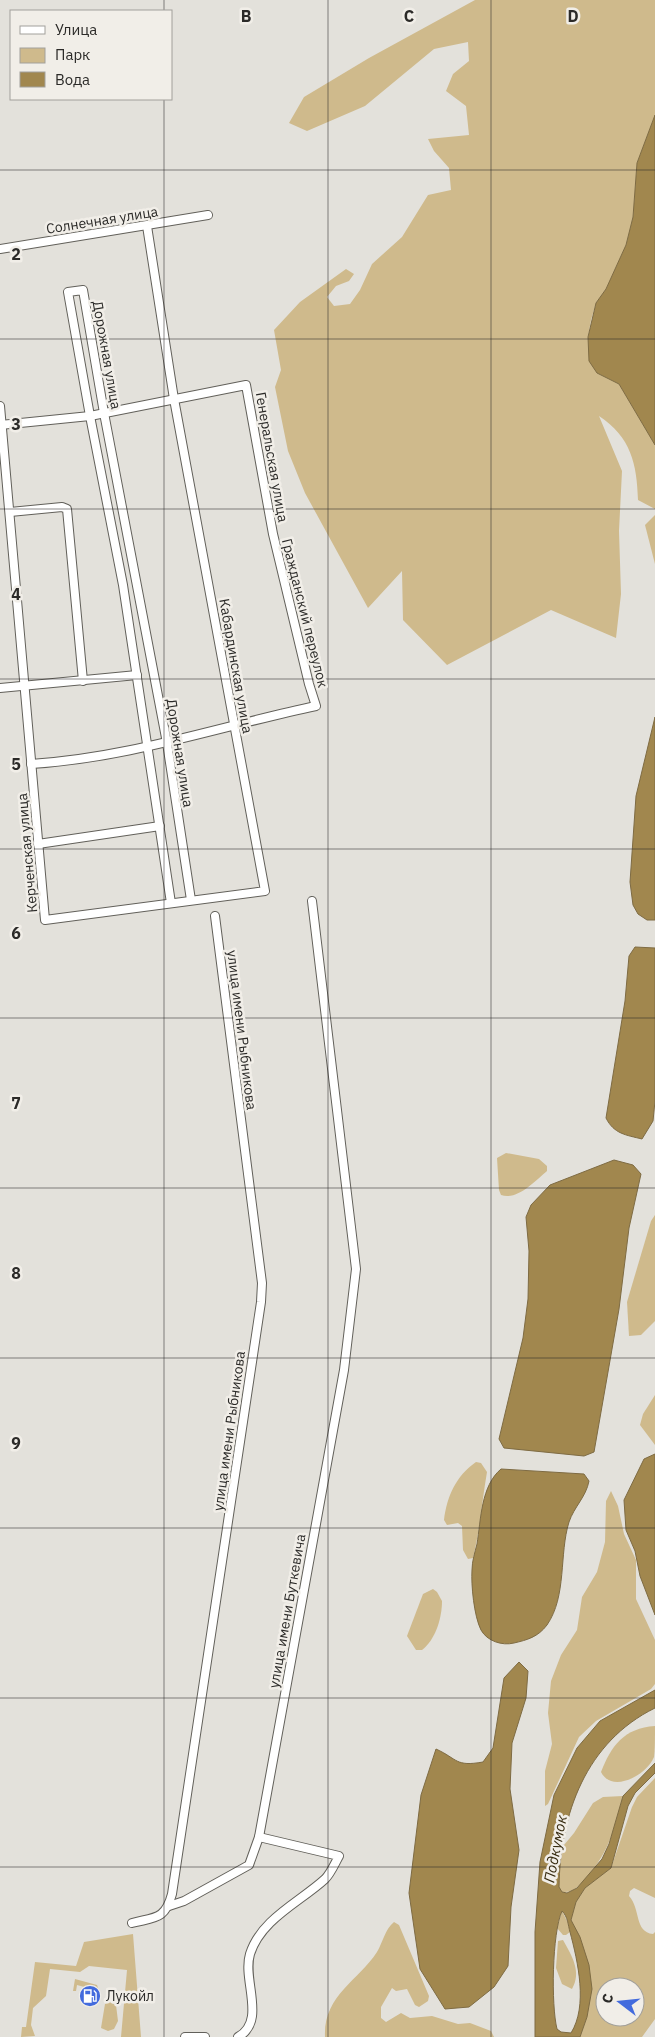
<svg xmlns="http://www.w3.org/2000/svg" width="655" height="2037" viewBox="0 0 655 2037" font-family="'IBM Plex Sans',sans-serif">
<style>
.green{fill:#cfba8c;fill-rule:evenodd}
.water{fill:#a1874e;stroke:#7e6b43;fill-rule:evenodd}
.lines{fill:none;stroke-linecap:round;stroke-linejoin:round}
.street-casing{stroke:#62605a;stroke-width:10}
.street{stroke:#fff;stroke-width:8}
.grid{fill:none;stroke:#2b2a28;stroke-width:1;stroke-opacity:0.55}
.labels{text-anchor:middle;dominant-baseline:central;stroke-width:5;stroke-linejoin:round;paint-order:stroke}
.street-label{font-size:14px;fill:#2b2a28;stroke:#f1eee8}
.poi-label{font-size:14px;fill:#2b2a28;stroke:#f1eee8;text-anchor:start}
.water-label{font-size:15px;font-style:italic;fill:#362a0f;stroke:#f1eee8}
.grid-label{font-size:16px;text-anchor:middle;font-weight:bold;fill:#2b2a28;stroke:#f1eee8;stroke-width:5;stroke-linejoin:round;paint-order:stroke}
</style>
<rect width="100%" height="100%" fill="#e3e1db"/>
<g class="green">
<path d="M475 0H655V115L637 163 633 217 626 245 606 289 596 303 591 320 588 337 597 373 619 384 655 445V509L638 500C637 464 631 437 599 416L622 471 619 531 621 594 616 638 551 610 447 665 403 620 402 571 368 608 305 493 288 451 275 387 281 370 274 330 300 302 346 269 354 274 349 281 336 286 327 297 334 306 350 304 360 290 372 264 402 237 428 195 451 190 449 168 434 151 428 139 469 135 466 106 446 91 453 74 469 61 468 42 434 49 365 106 307 131 289 123 304 97 369 58Z"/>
<polygon points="655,515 655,564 645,525"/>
<path d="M506 1153 539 1159 547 1166V1171C535 1181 517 1201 501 1195L499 1190 497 1158Z"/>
<polygon points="655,1215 655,1321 641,1335 629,1336 627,1302 651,1221"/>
<polygon points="655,1395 655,1445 640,1425 643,1414"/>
<path d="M476 1462 481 1463 487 1472C482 1501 480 1529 473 1558L468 1559 463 1550 462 1526 458 1523 447 1525 444 1520C447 1496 456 1476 476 1462Z"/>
<polygon points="611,1491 618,1506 624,1534 636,1560 636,1599 655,1640 655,1684 651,1689 596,1721 579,1737 548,1804 545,1806 545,1771 552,1744 548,1713 551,1681 561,1655 577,1630 582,1597 597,1572 605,1542 606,1501"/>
<path d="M433 1589 437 1592 442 1601C442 1619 435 1640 422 1650H416L407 1636 423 1594Z"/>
<path d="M655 1726C655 1735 655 1750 654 1757 647 1775 612 1794 601 1772 611 1746 624 1728 655 1726Z"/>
<path d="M655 1778V1898L634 1888 630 1891 629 1896C641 1909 634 1932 653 1934L655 1932V2019L642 2037H580L587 2017 571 1920 576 1902 585 1888 611 1868 632 1807 637 1797ZM605 1987H635V2017H605Z"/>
<path d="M623 1796C613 1830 611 1849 587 1877 580 1885 574 1893 562 1892L559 1887V1870L564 1845 574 1833 593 1803 603 1797Z"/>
<polygon points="562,1911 569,1925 570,1932 566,1935 563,1935 557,1928"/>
<path d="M394 1922 399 1925 429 1996 428 2001 419 2007 415 2005 407 1989 396 1991 392 1988 381 2007V2018L386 2022 401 2013 410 2018 432 2016 458 2024 470 2023 491 2031 494 2037H325C323 1996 358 1981 377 1952 383 1942 385 1929 394 1922Z"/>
<polygon points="133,1934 141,2037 121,2037 127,1970 89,1966 80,1972 50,1969 46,1996 33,2008 31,2025 35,2036 21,2037 22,2027 26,2027 35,1962 76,1966 84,1942"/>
<path d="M563 1940C572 1956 582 1972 572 1989L562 1984 556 1968 558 1941Z"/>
<polygon points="75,1979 97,1985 99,1991 77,1985 76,1991 73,1991"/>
<polygon points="109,2002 116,2005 118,2021 114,2029 108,2031 101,2028 105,2004"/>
</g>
<g class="water">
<polygon points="655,115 655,445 619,384 597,373 589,361 588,337 596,303 606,289 626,245 633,217 637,163"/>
<polygon points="655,717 655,920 647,920 638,914 633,905 630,882 636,796"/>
<path d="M635 947 655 948V1101L653 1121 642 1139C626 1135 614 1134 606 1118L625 1001 629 956Z"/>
<polygon points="614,1160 633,1165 641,1174 629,1228 619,1309 594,1452 584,1456 504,1448 499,1439 523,1338 528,1299 529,1251 526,1217 531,1205 550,1185"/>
<polygon points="655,1454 655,1615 640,1576 635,1551 626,1530 624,1500 644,1459"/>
<path d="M501 1469 584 1474 589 1481C586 1497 574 1507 569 1522 559 1554 567 1596 547 1625 538 1637 527 1640 514 1643 502 1646 487 1641 481 1630 474 1616 471 1585 472 1570 472 1561 475 1552 477 1544 481 1519 481 1486 501 1469Z"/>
<path d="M519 1662 528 1671 526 1698 512 1743 510 1789 519 1850 511 1907 508 1966 494 1987 469 2007 445 2009 420 1969 409 1893 421 1795 436 1749C458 1759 455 1767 483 1762L493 1748 504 1678Z"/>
<path d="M655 1690V1708C586 1742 560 1814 559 1887L562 1892 567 1893 577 1888 602 1859 609 1844 623 1796 655 1763V1773L635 1793 628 1806 611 1868 585 1888 576 1902 571 1920 580 1937 589 1965 592 1989 587 2017 580 2037H535V1932L540 1862 554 1795 577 1748 600 1721ZM562 1911C568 1917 568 1925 570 1932 578 1962 588 2006 571 2033L561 2032 557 2029C551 2005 552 1933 562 1911Z"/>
</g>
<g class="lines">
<g class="street-casing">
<g id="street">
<polyline points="0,249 208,215"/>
<polyline points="0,406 45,920 265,891 174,399 147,226"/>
<path d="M0 425 90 416 246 385 273 534 309 684 316 706C221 726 129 758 31 764"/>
<polyline points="10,512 62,507 67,509 83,681"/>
<polyline points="0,688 137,675"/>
<polyline points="38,844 160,826"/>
<polyline points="171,903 123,585 90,416 68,292 83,290 104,413 167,743 191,900"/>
<polyline points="169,1906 184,1901 249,1865 259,1837 344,1370 356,1269 312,901"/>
<path d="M132 1923C155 1917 165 1920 172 1894L261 1302 262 1283 215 916"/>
<polyline points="185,2037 205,2037"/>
<path d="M238 2037C267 2021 242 1980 250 1954 261 1919 300 1902 325 1879 331 1873 335 1863 339 1856L259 1837"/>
</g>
</g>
<use href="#street" class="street"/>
</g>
<path class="grid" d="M164 0V11M328 0V2037M491 0V2037M164 99V2037M0 170H655M0 339H655M0 509H655M0 679H655M0 849H655M0 1018H655M0 1188H655M0 1358H655M0 1528H655M0 1698H655M0 1867H655"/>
<defs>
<g id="fuel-disc" transform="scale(1.125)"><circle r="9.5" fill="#436bdd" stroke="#f1eee8"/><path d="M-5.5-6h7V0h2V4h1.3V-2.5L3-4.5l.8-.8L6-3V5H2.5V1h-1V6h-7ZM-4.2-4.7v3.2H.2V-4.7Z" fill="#fff"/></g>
</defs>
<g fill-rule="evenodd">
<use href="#fuel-disc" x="90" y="1996"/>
</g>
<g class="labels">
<g class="street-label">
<text transform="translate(102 220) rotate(-9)">Солнечная улица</text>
<text transform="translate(107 355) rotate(80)">Дорожная улица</text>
<text transform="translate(272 457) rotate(80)">Генеральская улица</text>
<text transform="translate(305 613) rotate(76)">Гражданский переулок</text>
<text transform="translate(236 666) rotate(80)">Кабардинская улица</text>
<text transform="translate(180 753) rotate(81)">Дорожная улица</text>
<text transform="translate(27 853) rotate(-95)">Керченская улица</text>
<text transform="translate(242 1030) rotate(83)">улица имени Рыбникова</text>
<text transform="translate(229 1431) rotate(-82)">улица имени Рыбникова</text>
<text transform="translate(287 1611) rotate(-80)">улица имени Буткевича</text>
</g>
<g class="poi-label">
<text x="106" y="1996">Лукойл</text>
</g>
<g class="water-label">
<text transform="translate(555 1849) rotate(-79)">Подкумок</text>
</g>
</g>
<g class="grid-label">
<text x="246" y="22">B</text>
<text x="409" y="22">C</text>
<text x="573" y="22">D</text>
<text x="16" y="260">2</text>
<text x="16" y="430">3</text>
<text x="16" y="600">4</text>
<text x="16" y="770">5</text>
<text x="16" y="939">6</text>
<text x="16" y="1109">7</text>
<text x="16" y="1279">8</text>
<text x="16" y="1449">9</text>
</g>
<rect x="10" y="10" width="162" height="90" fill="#f1eee8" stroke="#a2a09b"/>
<rect x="20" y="26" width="25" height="8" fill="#ffffff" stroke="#a2a09b"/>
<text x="55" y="35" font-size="15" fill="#2b2a28">Улица</text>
<rect x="20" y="48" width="25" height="15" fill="#cfba8c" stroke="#a2a09b"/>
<text x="55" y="60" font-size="15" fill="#2b2a28">Парк</text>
<rect x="20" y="72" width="25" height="15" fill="#a1874e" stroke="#a2a09b"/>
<text x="55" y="85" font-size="15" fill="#2b2a28">Вода</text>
<g transform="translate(620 2002) rotate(286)"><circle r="24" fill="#f1eee8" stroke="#a2a09b"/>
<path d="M0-4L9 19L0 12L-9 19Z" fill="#436bdd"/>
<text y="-8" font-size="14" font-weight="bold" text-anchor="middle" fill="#2b2a28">С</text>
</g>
</svg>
